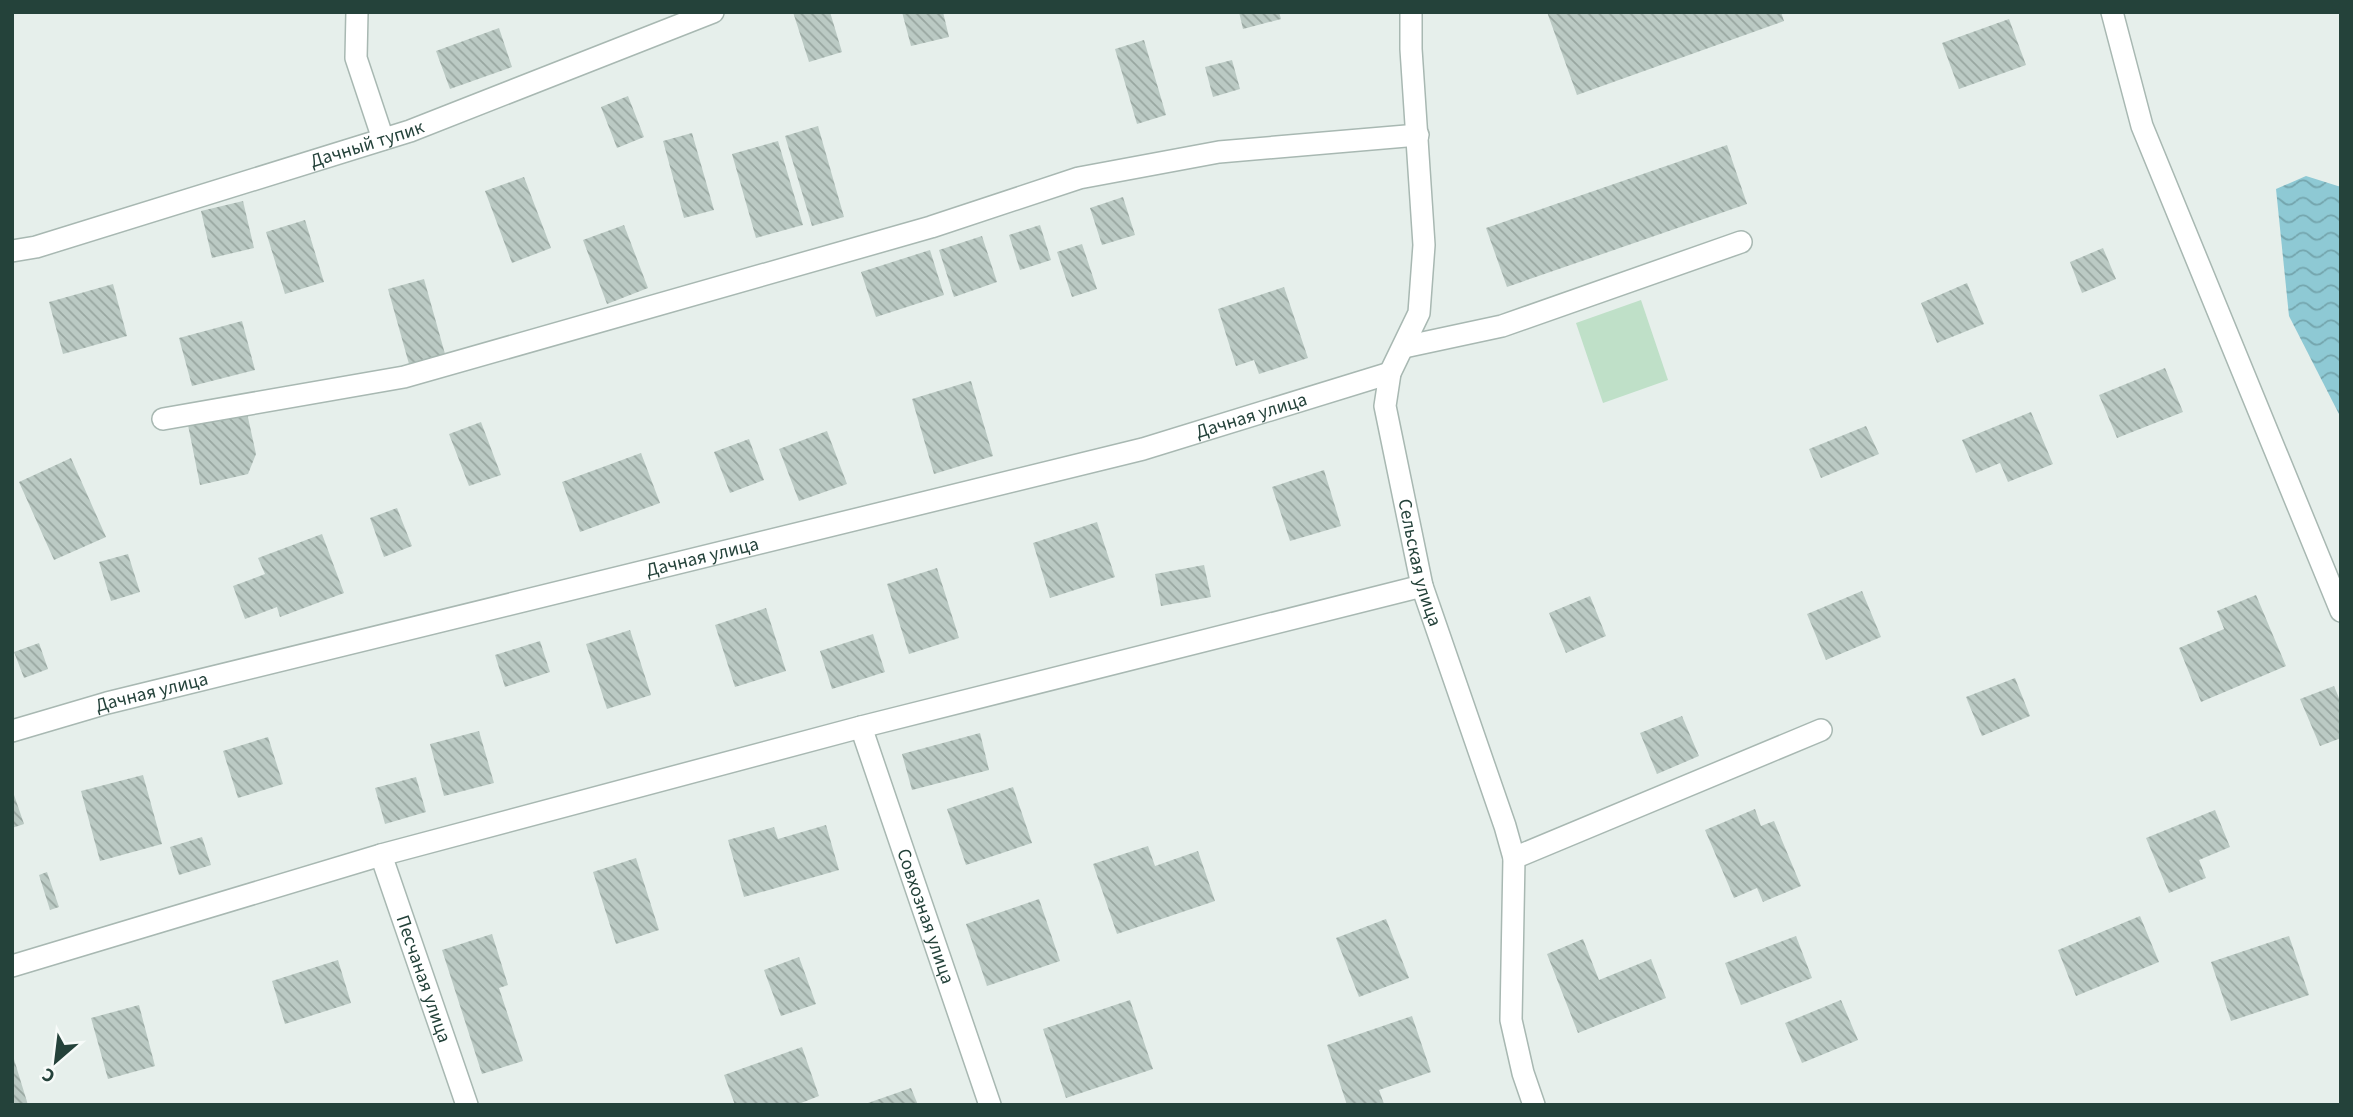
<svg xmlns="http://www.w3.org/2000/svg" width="2353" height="1117" viewBox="0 0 2353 1117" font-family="'Source Sans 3',sans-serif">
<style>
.green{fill:#bfe0c8}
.water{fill:url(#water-waves)}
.building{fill:url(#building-back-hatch)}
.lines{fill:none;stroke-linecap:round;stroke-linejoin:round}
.minor-casing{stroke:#a8b8b2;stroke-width:24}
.minor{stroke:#fff;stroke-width:21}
.labels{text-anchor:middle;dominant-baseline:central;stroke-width:7;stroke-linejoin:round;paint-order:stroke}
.street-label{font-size:19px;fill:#24423a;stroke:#f7fbf9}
</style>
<defs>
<pattern id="water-waves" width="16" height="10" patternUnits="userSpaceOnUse" patternTransform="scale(1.75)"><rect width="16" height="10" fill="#8ec9d4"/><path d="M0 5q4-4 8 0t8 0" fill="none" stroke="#74a5ad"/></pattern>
<pattern id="building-back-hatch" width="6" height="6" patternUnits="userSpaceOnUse" patternTransform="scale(1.75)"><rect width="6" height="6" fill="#bbcac4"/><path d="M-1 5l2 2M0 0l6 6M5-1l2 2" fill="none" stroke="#98a6a0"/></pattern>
</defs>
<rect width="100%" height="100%" fill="#e6efeb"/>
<polygon class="green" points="1641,300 1668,380 1603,403 1576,323"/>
<polygon class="water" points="2306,176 2341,187 2341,418 2289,316 2276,189"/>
<g class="building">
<polygon points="793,12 830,12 842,52 809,62"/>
<polygon points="902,12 943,12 949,37 911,46"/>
<polygon points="1239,12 1279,12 1281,19 1243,29"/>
<polygon points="1547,12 1781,12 1784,21 1577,95"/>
<polygon points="2009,19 2026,65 1959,89 1942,43"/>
<polygon points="499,28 512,67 450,89 436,51"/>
<polygon points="1144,40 1166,115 1137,124 1115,49"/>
<polygon points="1232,60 1240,89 1213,97 1205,67"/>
<polygon points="628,96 644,137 617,148 601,107"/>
<polygon points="818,126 844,217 812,226 785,136"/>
<polygon points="692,133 714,210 684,218 663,141"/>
<polygon points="778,141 803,225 756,238 732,154"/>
<polygon points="1727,145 1747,204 1507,287 1486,228"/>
<polygon points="524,177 551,248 512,263 485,191"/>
<polygon points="1123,197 1135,235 1102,245 1090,208"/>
<polygon points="243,201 254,248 212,258 201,211"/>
<polygon points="305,220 324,282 285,294 266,232"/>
<polygon points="624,225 648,288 607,304 583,240"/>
<polygon points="1040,225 1051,260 1020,270 1009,235"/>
<polygon points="982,236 997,282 954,297 939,250"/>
<polygon points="1082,244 1097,289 1072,297 1057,252"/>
<polygon points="2103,248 2116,279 2082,293 2070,262"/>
<polygon points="930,250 944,295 876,317 861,272"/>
<polygon points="424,279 445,354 409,364 388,289"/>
<polygon points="1967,283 1984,324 1937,343 1921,303"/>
<polygon points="113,284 127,336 63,354 49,302"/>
<polygon points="1284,287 1308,358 1259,374 1254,360 1236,366 1218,309"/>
<polygon points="242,321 255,370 192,386 179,338"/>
<polygon points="2165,368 2183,412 2117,438 2099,395"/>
<polygon points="971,381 993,456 934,474 912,399"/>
<polygon points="2031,412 2053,464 2008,482 2000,463 1976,473 1962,440"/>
<polygon points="247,413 256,454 248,474 200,485 188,425"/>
<polygon points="481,422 501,475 469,486 449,434"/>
<polygon points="1866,426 1879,454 1821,478 1809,449"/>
<polygon points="827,431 847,484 799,501 779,449"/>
<polygon points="749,439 764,480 730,493 714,452"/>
<polygon points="641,453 660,503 580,532 562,482"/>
<polygon points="71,458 106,537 54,560 19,482"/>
<polygon points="1324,470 1341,526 1290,541 1272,487"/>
<polygon points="397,508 412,546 384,557 370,518"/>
<polygon points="1097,522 1115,577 1050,598 1033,543"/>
<polygon points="322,534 344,593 280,617 277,607 245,619 233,586 265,574 258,558"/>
<polygon points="128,554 140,592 111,601 99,562"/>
<polygon points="1204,565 1211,597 1161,606 1155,574"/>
<polygon points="937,568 959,638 909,654 887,584"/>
<polygon points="1862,591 1881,637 1826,660 1807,614"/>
<polygon points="2256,595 2286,666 2201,702 2179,648 2224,629 2217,611"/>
<polygon points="1590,596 1606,636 1566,653 1549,613"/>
<polygon points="766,608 786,671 735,687 715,625"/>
<polygon points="630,630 651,695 607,709 586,644"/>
<polygon points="873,634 885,672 832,689 820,651"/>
<polygon points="540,641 550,672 505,687 495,655"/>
<polygon points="39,643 48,669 24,678 14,652"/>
<polygon points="2015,678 2030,716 1982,736 1966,697"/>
<polygon points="2334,686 2341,703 2341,738 2320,746 2300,699"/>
<polygon points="1682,716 1699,756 1657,774 1640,733"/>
<polygon points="479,731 494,783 444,796 430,744"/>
<polygon points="980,733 989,770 912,790 902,754"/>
<polygon points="268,737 283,784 238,798 223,751"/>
<polygon points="143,775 162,844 100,861 81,791"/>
<polygon points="416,777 426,812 385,824 375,788"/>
<polygon points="1013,787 1032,843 966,865 947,809"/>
<polygon points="12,789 24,824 12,828"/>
<polygon points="1755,809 1761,826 1774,821 1801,886 1763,902 1757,888 1734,898 1705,830"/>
<polygon points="2215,810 2230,847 2199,860 2206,878 2169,893 2146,838"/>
<polygon points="826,825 839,870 744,897 728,840 774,827 778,839"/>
<polygon points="202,837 211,865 179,875 170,847"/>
<polygon points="1148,846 1155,866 1198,851 1215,901 1117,934 1093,864"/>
<polygon points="636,858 659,930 616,944 593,872"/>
<polygon points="47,872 59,907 50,910 39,875"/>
<polygon points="1039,899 1060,961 987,986 966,924"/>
<polygon points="2140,916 2159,962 2076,996 2058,950"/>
<polygon points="1386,919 1409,978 1359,997 1336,938"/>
<polygon points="492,934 508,985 499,988 523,1061 482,1074 442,950"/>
<polygon points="1796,936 1812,978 1741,1005 1725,963"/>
<polygon points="2289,936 2309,995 2231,1021 2211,962"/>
<polygon points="1583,939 1599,980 1651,959 1666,998 1578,1033 1547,954"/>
<polygon points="799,957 816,1004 781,1016 764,970"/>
<polygon points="338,960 351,1003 285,1024 272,981"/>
<polygon points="1130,1000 1153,1069 1066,1098 1043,1029"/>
<polygon points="1841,1000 1858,1040 1802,1063 1785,1023"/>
<polygon points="139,1005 155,1066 108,1079 91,1018"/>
<polygon points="1412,1016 1431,1072 1379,1090 1384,1104 1347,1105 1327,1045"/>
<polygon points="802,1047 819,1096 796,1105 735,1105 724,1075"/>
<polygon points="13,1056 28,1105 12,1105"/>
<polygon points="911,1088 918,1105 865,1105 865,1104"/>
</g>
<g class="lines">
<g class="minor-casing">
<g id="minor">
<polyline points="357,12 356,58 383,139"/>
<path id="s1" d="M1411 12V49L1424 245 1419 313 1390 373 1385 406 1422 586 1505 826 1514 858 1511 1020 1523 1073 1534 1105"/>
<polyline points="2112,12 2142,126 2341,611"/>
<path id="s2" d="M12 251 36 247 410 131 713 12"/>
<polyline points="1404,347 1502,326 1741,242"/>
<polyline points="163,419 404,377 931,227 1079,178 1219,152 1418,135"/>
<path id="s3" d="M861 727 990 1105"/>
<path id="s4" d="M12 731 107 703 1143 449 1390 373"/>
<path id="s5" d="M381 855 467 1105"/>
<polyline points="1514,858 1821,730"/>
<polyline points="12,966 381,855 861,727 1422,586"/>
</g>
</g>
<use href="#minor" class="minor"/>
</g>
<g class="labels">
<g class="street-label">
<text stroke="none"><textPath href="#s2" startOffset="371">Дачный тупик</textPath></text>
<text stroke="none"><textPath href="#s4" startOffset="1279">Дачная улица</textPath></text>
<text stroke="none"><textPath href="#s4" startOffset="712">Дачная улица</textPath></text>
<text stroke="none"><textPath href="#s1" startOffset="562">Сельская улица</textPath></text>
<text stroke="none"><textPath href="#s4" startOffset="145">Дачная улица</textPath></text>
<text stroke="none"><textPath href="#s3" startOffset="200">Совхозная улица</textPath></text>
<text stroke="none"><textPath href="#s5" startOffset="131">Песчаная улица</textPath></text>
</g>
</g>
<rect width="2353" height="1117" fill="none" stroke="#24423a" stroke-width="28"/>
<g transform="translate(56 1061) rotate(208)" stroke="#f7fbf9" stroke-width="5" paint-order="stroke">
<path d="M0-5L12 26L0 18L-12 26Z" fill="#24423a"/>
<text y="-10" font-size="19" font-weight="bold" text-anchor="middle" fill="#24423a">С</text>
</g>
</svg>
